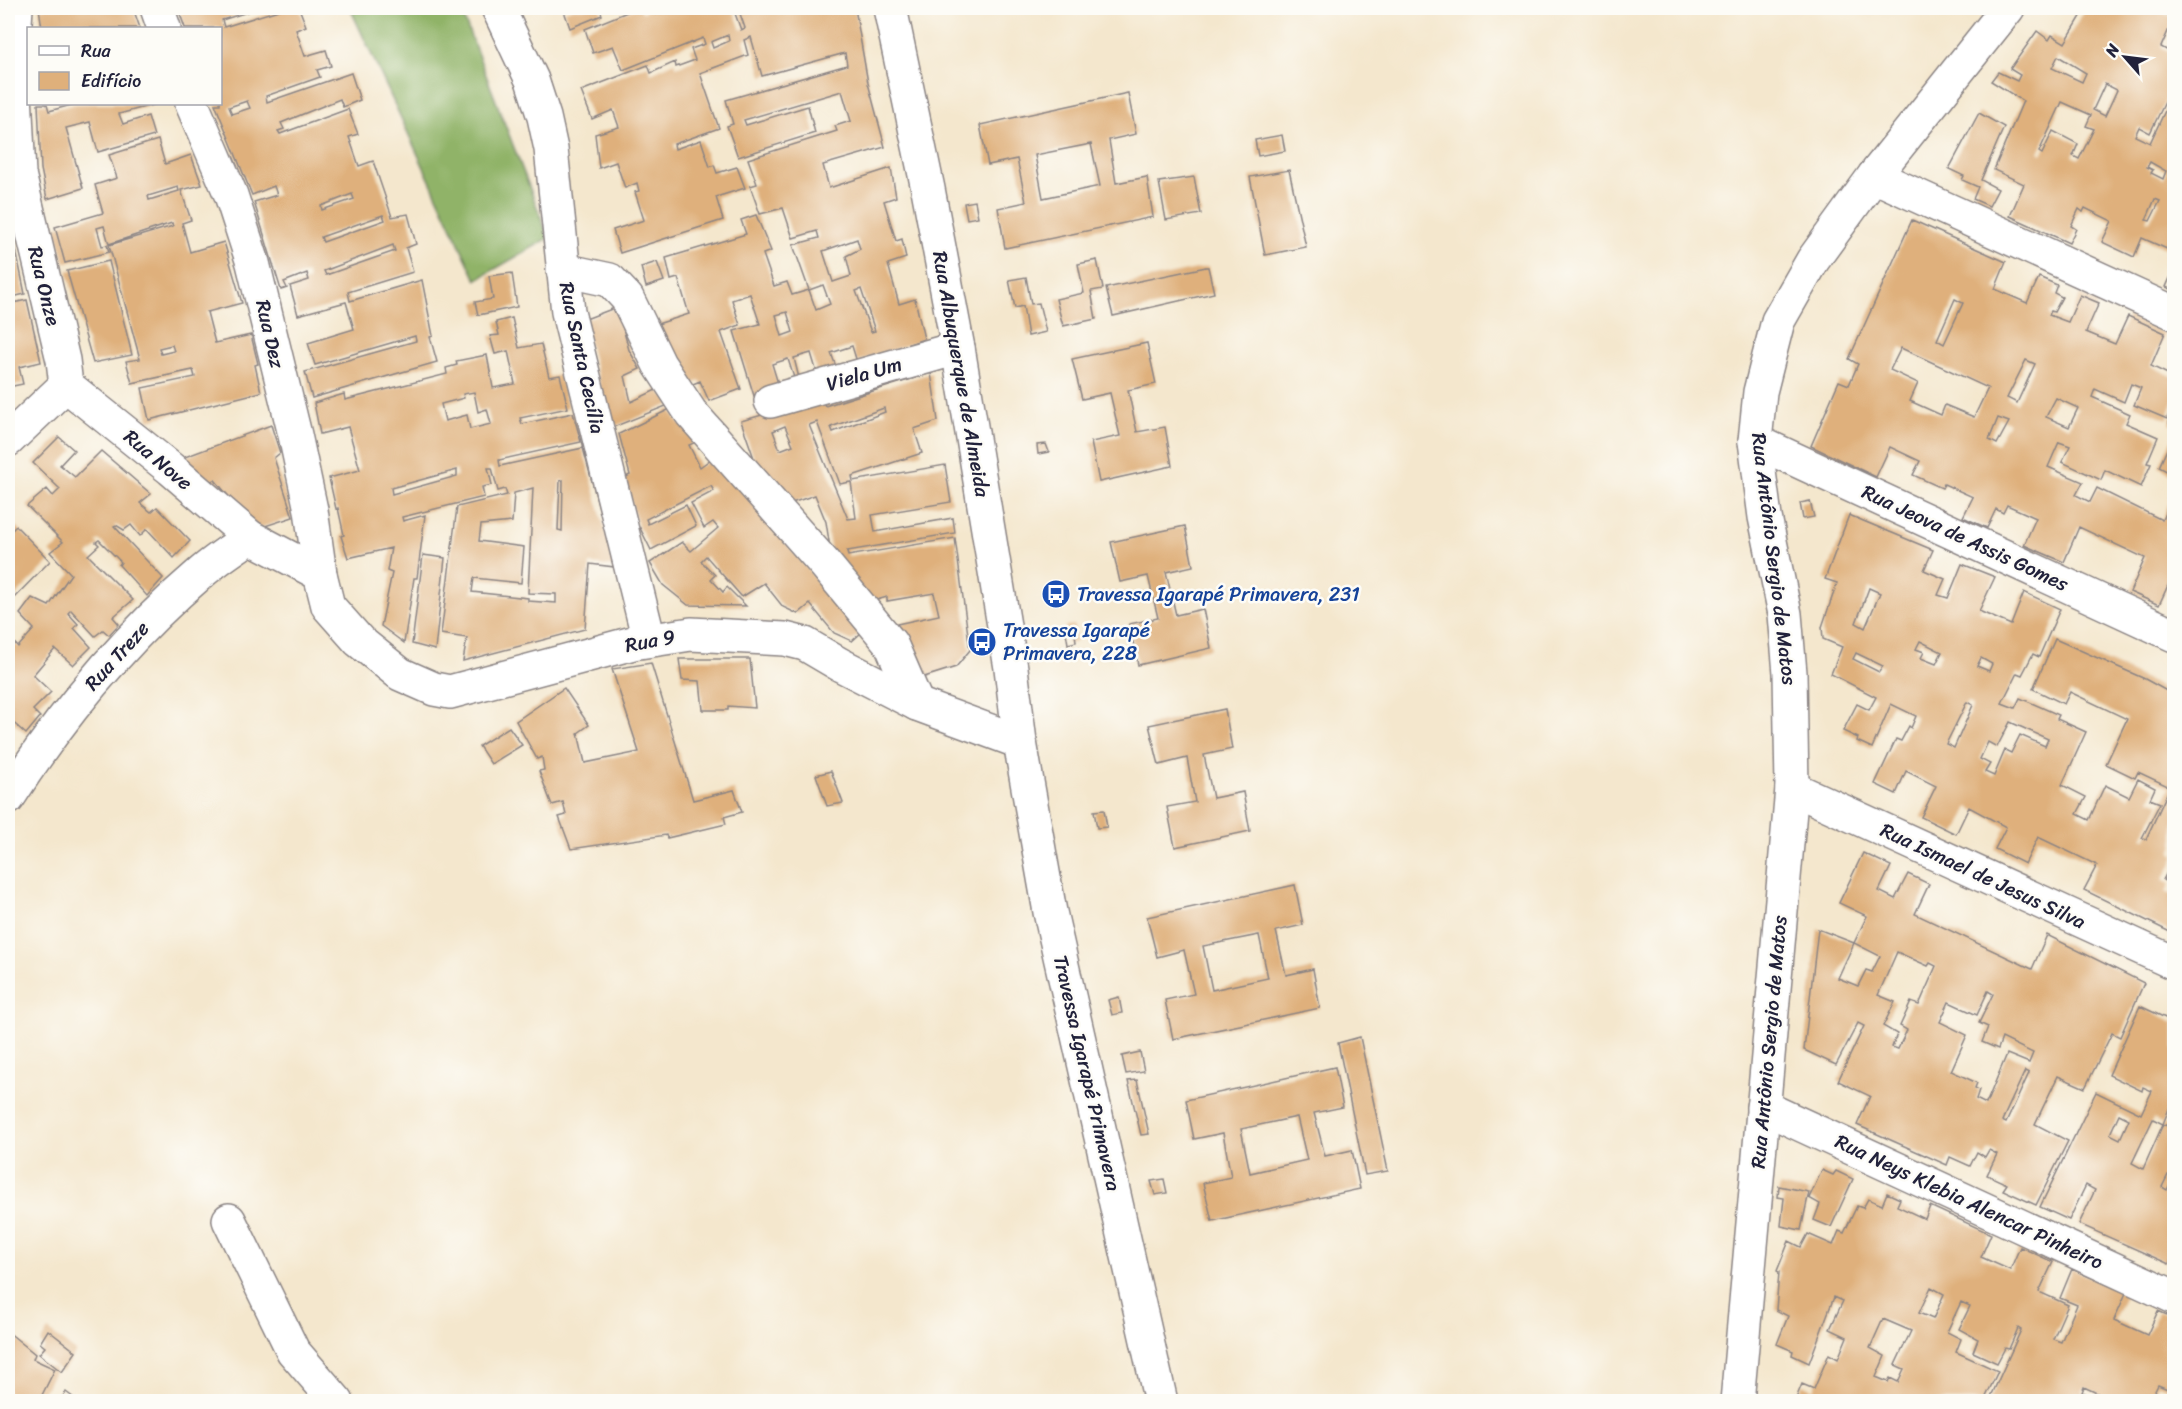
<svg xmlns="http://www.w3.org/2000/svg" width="2182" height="1409" viewBox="0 0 2182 1409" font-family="Sriracha,sans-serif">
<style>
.forest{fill:#90b368;stroke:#596a52;stroke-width:1.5}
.building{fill:#dfb07b;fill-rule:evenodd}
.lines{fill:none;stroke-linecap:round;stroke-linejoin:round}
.minor-casing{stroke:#8b8484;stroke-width:36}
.minor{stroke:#fff;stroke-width:33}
.labels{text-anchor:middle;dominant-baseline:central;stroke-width:5;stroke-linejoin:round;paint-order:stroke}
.street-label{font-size:20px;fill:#22223b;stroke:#fdfcf7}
.transit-label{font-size:20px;fill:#164399;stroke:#fdfcf7;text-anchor:start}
</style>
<rect width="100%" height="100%" fill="#fdfcf7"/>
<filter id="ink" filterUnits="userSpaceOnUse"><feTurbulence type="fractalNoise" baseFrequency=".0167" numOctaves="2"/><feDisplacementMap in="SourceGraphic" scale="12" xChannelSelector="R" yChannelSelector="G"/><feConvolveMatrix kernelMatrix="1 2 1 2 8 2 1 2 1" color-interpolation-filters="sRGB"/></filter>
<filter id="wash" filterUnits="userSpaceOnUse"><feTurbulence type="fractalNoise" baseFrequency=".008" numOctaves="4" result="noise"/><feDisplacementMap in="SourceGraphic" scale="24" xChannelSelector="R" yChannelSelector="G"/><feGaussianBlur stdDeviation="1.35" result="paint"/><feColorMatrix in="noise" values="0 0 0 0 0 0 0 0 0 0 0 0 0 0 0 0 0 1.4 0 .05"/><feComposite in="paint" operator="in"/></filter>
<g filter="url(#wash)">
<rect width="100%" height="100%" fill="#f4e7cd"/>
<polygon class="forest" points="350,8 460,8 549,238 476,280"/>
<g id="blocks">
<g class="building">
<polygon points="39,8 133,8 140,28 42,28"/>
<path d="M178 8H260L222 20 224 27 285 8H299L306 26 296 30 305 56 326 50 331 66 317 70 320 77 266 96 267 102 351 73 360 100 343 107 340 99 281 123 284 129 278 131 280 134 348 109 358 134 349 137 359 166 373 161 392 217 408 214 416 244 406 248 413 272 348 292 350 301 422 280 433 336 430 337 437 362 312 398 305 372 416 341 415 336 315 365 308 343 354 329 346 302 298 315 290 286 309 280 307 273 284 282 287 288 281 290 254 202 277 195 274 186 252 195 215 104H220V28H185ZM247 101 250 108 232 114 229 107ZM352 194 354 199 322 210 321 206ZM383 215 385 220 323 242 321 237ZM393 245 395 251 326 275 324 271Z"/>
<polygon points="574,8 600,8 602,15 570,28 564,11"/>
<path d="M637 8H640L642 12 654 8H733L741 30 745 28 738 8H855L868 83 885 147 823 165 829 188 891 168 896 197 884 201 896 241 902 239 906 258 888 264 899 304 915 299 924 339 857 362 852 346 831 353 837 369 818 376 811 353 794 358 800 382 796 384 788 359 772 364 780 390 755 399 734 331 760 324 750 294 732 300 740 325 721 332 741 389 709 401 700 381 681 389 648 327 689 314 678 278 671 280 666 258 746 234 741 220 756 215 771 251 763 254 774 286 787 282 792 295 809 290 816 310 830 304 823 285 809 290 793 245 819 238 817 231 793 238 783 208 760 214 750 186 757 184 748 159 837 131 835 126 851 121 842 91 744 120 746 125 808 106 815 133 738 157 727 126 733 124 726 100 847 65 845 53 762 76 751 37 744 40 748 55 700 73 719 128 674 144 675 149 701 140 710 167 714 165 717 173 737 167 745 188 716 197 723 220 620 253 613 230 644 220 635 192 639 191 637 183 625 188 616 162 599 168 595 134 619 127 613 110 592 119 581 91 648 65 651 73 675 62 676 67 695 60 691 49 705 44 703 38 623 70 613 46 593 53 585 29ZM728 35 729 41 713 48 711 42ZM857 239 860 249 846 256 851 276 833 282 823 251ZM861 289 875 331 871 332 856 291ZM787 312 793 332 782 336 776 315Z"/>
<path d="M2086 8H2152L2174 18 2161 47 2174 54V252L2142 238 2134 257 2102 242 2112 221 2085 208 2083 212 2079 209 2071 226 2076 229 2069 243 2010 216 2024 184 1994 170 2023 101 1991 81 1998 72 2017 81 2020 75 2010 69 2037 31 2049 40 2052 35 2065 43ZM2058 56 2086 73 2082 82 2052 68ZM2105 84 2117 90 2105 116 2093 110ZM2168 96 2171 98 2150 143 2135 136 2139 127 2150 133ZM2062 102 2091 115 2086 126 2094 129 2079 159 2073 156 2078 144 2053 131 2042 154 2039 152ZM2150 162 2166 171 2163 179 2151 173 2153 170 2147 167ZM2155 199 2160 201 2150 221 2146 220Z"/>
<path d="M1128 93 1136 134 1109 140 1116 183 1147 177 1153 217 1005 248 998 208 1026 202 1017 159 988 165 980 125ZM1091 144 1100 186 1043 198 1035 155Z"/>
<polygon points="38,104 47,104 49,111 75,104 156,104 119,114 123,124 148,116 154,136 98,152 90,122 66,128 83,188 47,199 41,169"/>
<polygon points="1979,113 2004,127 1981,180 1998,189 1989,206 1973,199 1978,187 1962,180 1964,176 1949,169"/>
<polygon points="1282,135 1285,151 1258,156 1255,140"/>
<path d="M158 140 165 164 191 155 202 185 181 190 191 220 182 223 190 252 224 242 242 303 207 312 215 343 251 335 258 364 255 365 261 392 149 420 142 388 195 377 193 370 132 383 126 361 140 359 109 245 173 226 172 223 109 244 104 226 97 228 102 246 107 245 109 252 65 263 55 227 103 213 95 185 117 178 109 155ZM178 187 179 191 149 200 148 196ZM172 345 174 351 161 354 159 348Z"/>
<polygon points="1289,170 1306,247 1265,255 1250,177"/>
<polygon points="1194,177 1201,214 1166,220 1159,182"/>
<polygon points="975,201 978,217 967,219 964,203"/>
<path d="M1912 220 2006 262 1995 289 2027 303 2039 277 2057 285 2054 293 2062 297 2054 312 2051 311 2049 315 2068 322 2080 295 2099 303 2086 332 2115 344 2128 316 2165 333 2151 366 2174 377V401L2167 419 2134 405 2141 388 2131 384 2124 402 2095 389 2092 397 2130 414 2126 423 2158 437 2147 463 2151 464 2141 487 2105 470 2101 480 2062 462 2070 446 2059 442 2048 467 2083 482 2076 495 2090 502 2097 488 2162 520 2174 492V509L2168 523 2174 526V572L2159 605 2130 592 2145 558 2079 527 2064 562 2024 545 2036 518 2007 505 2003 513 1996 509 1987 528 1965 518 1963 517 1973 497 1944 484 1942 488 1913 475 1920 461 1890 447 1876 477 1811 446 1839 381 1849 385 1858 364 1849 359ZM1955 299 1963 303 1944 344 1937 340ZM1901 348 1988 388 1974 417 1945 405 1941 415 1910 401 1918 383 1890 370ZM2026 360 2035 364 2017 403 2007 398ZM2056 398 2078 408 2069 427 2046 417ZM1998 418 2009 422 1997 444 1989 440Z"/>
<polygon points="15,245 25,294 8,298 8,247"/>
<polygon points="1097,260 1103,289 1091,291 1096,319 1063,326 1056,299 1084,293 1078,264"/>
<polygon points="109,261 132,355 93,363 67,271"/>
<polygon points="657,262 664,281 646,287 641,267"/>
<polygon points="1206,267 1208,267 1214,293 1113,316 1106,288"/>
<polygon points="2174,269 2174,291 2166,287"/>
<polygon points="512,273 517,307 478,315 475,302 493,299 489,276"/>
<polygon points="1026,277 1031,304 1039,303 1046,332 1028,336 1023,306 1015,308 1009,280"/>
<polygon points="27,300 41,362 19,367 23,384 8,387 8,304"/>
<polygon points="617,307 629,350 640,369 625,376 631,402 658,389 671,404 611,428 583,320"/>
<path d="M512 318 519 348 541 344 549 377 560 375 568 408 520 418 522 424 573 413 581 442 499 460 500 466 583 448 615 567 590 564 585 629 463 661 467 638 441 634 457 507 507 495 505 489 498 491 492 468H488L492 485 482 487 484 497 402 517 403 521 425 515 417 578H414L404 643 381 626 392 573 387 571 391 548 348 558 341 536 344 535 338 508 336 509 329 478 360 470 348 427 320 434 314 403 344 394 345 400 447 374 446 368 457 365 456 361 487 355 493 388 515 384 508 351 495 354 490 336 499 335 496 322ZM474 392 478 412 487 409 491 424 470 429 467 415 445 421 441 404 464 398 463 394ZM457 470V476L392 494 391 488ZM563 480 562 531 558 530 560 481ZM533 488 528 593 556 594V603L528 601V598L472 592 474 578 521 583 524 547 479 541 481 525 512 522 514 493Z"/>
<polygon points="1147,343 1156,384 1128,390 1137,432 1165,427 1172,466 1099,482 1091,442 1120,436 1110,393 1082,399 1072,359"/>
<path d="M931 373 938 421 914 429 922 453 852 476 853 481 945 465 951 502 872 515 875 532 953 518 955 533 847 551 848 556 955 538 970 650 956 667 921 678 883 627 939 615 934 593 887 601V597L863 604 831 554 826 522 815 495 783 506 763 484 741 421 822 398 825 406ZM884 408 885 412 833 432 831 427ZM817 422 840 484 851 482 856 518 848 519 809 425ZM785 426 793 445 780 450 773 431Z"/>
<polygon points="670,409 680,425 685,422 700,440 689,445 700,467 714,457 717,460 861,633 852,641 834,633 810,604 798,614 783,607 764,583 742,597 706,556 701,561 715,575 711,579 723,592 727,587 746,606 688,605 663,585 650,563 682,542 691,551 718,528 713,522 704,528 691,503 714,491 711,486 646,519 648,524 686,505 696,526 651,550 640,528 639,530 624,478 630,475 619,434"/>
<polygon points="2174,409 2174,425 2169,423"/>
<polygon points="271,425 280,453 274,458 293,517 256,529 215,480 201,485 174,461"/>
<polygon points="2174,434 2174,475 2159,467"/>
<polygon points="59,437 74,450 60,465 75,477 101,451 151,494 140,503 151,512 157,507 190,541 174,558 147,529 140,536 131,525 124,530 116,525 114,526 163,578 147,596 119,565 121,562 99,540 96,542 99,545 88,555 133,600 113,617 119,624 109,635 103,630 95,636 71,610 68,613 78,624 74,628 91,647 73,665 55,649 33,675 51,692 33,710 40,717 26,734 8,718 8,636 18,647 34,629 20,614 32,598 49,606 71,574 50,552 63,542 27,506 47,489 53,496 60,489 33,463"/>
<polygon points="1046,444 1049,452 1038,454 1037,445"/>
<polygon points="1810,501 1814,517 1803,519 1800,503"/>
<path d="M1849 515 1933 550 1924 570 1945 579 1938 595 1948 598 1962 564 1995 577 1979 611 2011 625 2024 592 2060 609 2039 657 2033 654 2022 675 2017 673 2002 703 2015 708 2020 698 2059 715 2057 719 2086 732 2062 785 2086 797 2077 814 2089 820 2105 785 2129 797 2138 779 2155 788 2150 799 2160 803 2142 838 2146 839 2170 787 2138 772 2135 778 2106 764 2127 719 2070 692 2064 704 2033 689 2055 639 2145 679 2174 695V845L2171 853 2174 854V859L2163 880 2170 884 2166 892 2172 895 2174 891V934L2084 890 2097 865 2038 837 2025 864 1995 849 2006 827 1969 807 1956 834 1921 817 1936 786 1906 771 1896 794 1875 784 1896 739 1901 741 1909 726 1911 728 1916 716 1891 704 1872 748 1857 741 1858 738 1843 731 1857 704 1869 710 1876 697 1831 674 1842 647 1823 639 1822 627 1837 583 1825 579ZM1869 588 1880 593 1865 628 1856 623ZM1920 641 1942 652 1936 664 1921 658 1924 652 1916 649ZM1856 653 1883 666 1879 672 1853 659ZM1981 658 1992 664 1989 671 1977 666ZM1967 702 1973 705 1954 748 1946 744ZM2010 722 2048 739 2045 746 2020 735 2011 753 2005 750 1994 776 1985 772 1990 764 1980 759 1988 742 1997 747Z"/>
<polygon points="16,526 50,561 9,603 8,601 8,529 10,532"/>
<polygon points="1185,526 1193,566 1166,572 1176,615 1203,609 1211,648 1138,665 1129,624 1158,618 1148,576 1120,582 1111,542"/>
<polygon points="423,555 445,558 435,650 412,644"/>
<polygon points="1074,625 1076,642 1068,644 1065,626"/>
<polygon points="679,659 750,659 755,708 728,706 728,710 703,710 700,681 682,680"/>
<polygon points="651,663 693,800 734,790 742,812 724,817 726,824 667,838 666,835 571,849 559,817 566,815 563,802 552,805 539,771 544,770 542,757 537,759 516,721 564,688 589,725 578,733 585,763 639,752 612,669"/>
<polygon points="1225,709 1232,749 1204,755 1213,798 1243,792 1250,831 1175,847 1167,807 1195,802 1187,758 1159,765 1149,725"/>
<polygon points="509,727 522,745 491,764 479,746"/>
<polygon points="831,771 843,803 827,806 816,775"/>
<polygon points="1104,810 1107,827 1097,828 1094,811"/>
<path d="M1863 853 1891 866 1879 891 1895 899 1908 874 1929 884 1915 914 2032 969 2047 935 2144 983 2120 1037 2112 1033 2085 1088 2058 1076 2035 1124 2068 1141 2036 1205 2003 1190 2007 1184 1987 1175 1997 1154 1989 1150 1985 1157 1977 1152 1970 1166 1950 1157 1947 1165 1857 1125 1870 1096 1838 1081 1864 1026 1858 1023 1836 1065 1804 1050 1818 929 1854 943 1838 978 1858 986 1866 970 1872 972 1880 956 1854 943 1867 916 1839 903ZM1897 952 1928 966 1930 963 1936 966 1919 1005 1911 1002 1900 1026 1907 1030 1898 1049 1892 1047 1897 1034 1883 1026 1895 1002 1878 995ZM1988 991 1993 994 1979 1023 1988 1027 1982 1042 1998 1049 2002 1038 2033 1053 2029 1063 2007 1054 1986 1104 1976 1099 1979 1090 1975 1088 1977 1083 1951 1071 1967 1035 1940 1022 1949 1002 1977 1015ZM2025 1071 2029 1073 2006 1123 2002 1121Z"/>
<path d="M1295 885 1303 925 1276 931 1286 975 1313 969 1320 1008 1173 1039 1165 1000 1194 994 1184 950 1157 957 1147 917ZM1259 935 1268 978 1212 990 1203 946Z"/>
<polygon points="1119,997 1122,1013 1112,1015 1108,1000"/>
<path d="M2140 1006 2174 1022V1096L2163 1124 2174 1129V1153L2171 1162 2174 1163V1174L2173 1177 2168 1175 2162 1187 2167 1190 2169 1186 2174 1189V1252L2169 1264 2079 1224 2095 1190 2086 1185 2069 1220 2040 1207 2096 1092 2141 1114 2152 1091 2143 1087 2142 1091 2109 1075ZM2119 1114 2129 1119 2120 1139 2110 1134ZM2153 1119 2163 1124 2143 1169 2132 1163Z"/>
<polygon points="1360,1037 1388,1171 1365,1175 1338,1043"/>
<polygon points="1140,1052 1144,1071 1126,1074 1122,1056"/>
<path d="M1335 1067 1343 1107 1314 1113 1325 1156 1352 1150 1360 1189 1212 1221 1203 1183 1231 1177 1223 1133 1194 1139 1186 1100ZM1297 1117 1307 1160 1250 1173 1241 1129Z"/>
<polygon points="1137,1080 1149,1134 1141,1135 1128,1081"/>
<polygon points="1822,1170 1833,1175 1836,1171 1853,1179 1831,1227 1814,1220 1820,1204 1809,1198"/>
<polygon points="1164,1179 1167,1193 1155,1195 1151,1181"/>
<polygon points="1779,1186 1809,1192 1801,1230 1781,1226 1784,1198 1778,1197"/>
<path d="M1887 1193 1900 1199 1897 1206 1925 1219 1930 1206 1991 1234 1981 1257 2010 1270 2020 1247 2053 1262 2039 1292 2068 1305 2053 1339 2061 1342 2077 1305 2060 1298 2072 1269 2126 1293 2114 1320 2147 1335 2158 1311 2174 1318V1329L2170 1338 2174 1341V1401H2165L2170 1390 2158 1385 2150 1401H2114L2084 1387 2082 1392 2103 1401H1989L2021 1330 2018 1328 2009 1349 2005 1348 1997 1363 1973 1352 1978 1339 1959 1329 1970 1306 1961 1302 1947 1332 1961 1339 1956 1352 1998 1371 1984 1401H1795L1802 1384 1814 1389 1829 1354 1838 1359 1847 1337 1830 1329 1843 1301 1834 1297 1809 1363 1792 1355 1793 1351 1777 1344 1788 1316 1776 1310 1779 1272 1777 1271 1789 1241 1801 1247 1808 1234 1833 1245 1839 1231 1844 1233 1857 1206 1863 1208 1868 1199 1882 1205ZM1931 1287 1944 1294 1933 1319 1919 1313ZM1883 1319 1911 1331 1895 1365 1904 1369 1898 1382 1890 1378 1888 1382 1876 1377 1885 1356 1870 1348Z"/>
<polygon points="48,1330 76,1352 62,1372 39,1354 45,1347 40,1343"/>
<polygon points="8,1332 35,1354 33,1359 55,1369 39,1401 8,1401"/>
<polygon points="66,1392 78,1401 59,1401"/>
</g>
</g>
</g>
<g filter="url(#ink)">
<use href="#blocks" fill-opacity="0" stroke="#8b8484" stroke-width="1.5"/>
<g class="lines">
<g class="minor-casing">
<g id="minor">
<polyline points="16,8 13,53 19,174 63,360 66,385"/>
<polyline points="157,8 164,28"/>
<polyline points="498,8 532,80 544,117 551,149 568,312 649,640"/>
<polyline points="890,8 928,189 958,348 1011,668 1020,742 1050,912 1161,1402"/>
<polyline points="192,104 231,195 253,263 295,435 311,510 320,574 328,606 359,641 400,674 434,689 450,692 633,643 691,634 785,639 805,644 839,664 917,704 1020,742"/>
<polyline points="1874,176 2174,313"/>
<polyline points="563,270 610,280 627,298 659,364 691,413 824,563 891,644 917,704"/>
<polyline points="771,401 958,348"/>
<polyline points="8,440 66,385 171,469 250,537 320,574"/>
<polyline points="1755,441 2174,635"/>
<polyline points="1792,788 2174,963"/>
<path d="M8 798C62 714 126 637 202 572 217 559 234 548 250 537"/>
<polyline points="1763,1107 2174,1297"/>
<polyline points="229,1220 293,1351 337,1402"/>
<polyline points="1737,1402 1792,788 1790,673 1785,614 1765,517 1755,441 1760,392 1778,321 1813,260 1874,176 2008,8"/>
</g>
</g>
<use href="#minor" class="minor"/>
</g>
</g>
<defs>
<g id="bus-disc" transform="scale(1.5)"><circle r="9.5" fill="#1a4fb4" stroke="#fdfcf7"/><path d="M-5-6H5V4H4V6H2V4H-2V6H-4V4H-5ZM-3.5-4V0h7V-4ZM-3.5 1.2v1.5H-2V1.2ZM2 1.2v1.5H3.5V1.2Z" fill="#fff"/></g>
</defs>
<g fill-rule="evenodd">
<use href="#bus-disc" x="1056" y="594"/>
<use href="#bus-disc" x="982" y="642"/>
</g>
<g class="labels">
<g class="street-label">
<text transform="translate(44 286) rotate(76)">Rua Onze</text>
<text transform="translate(270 334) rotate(77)">Rua Dez</text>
<text transform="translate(582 358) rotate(78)">Rua Santa Cecília</text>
<text transform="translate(864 374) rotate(-16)">Viela Um</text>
<text transform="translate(961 374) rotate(80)">Rua Albuquerque de Almeida</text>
<text transform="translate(158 460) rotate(40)">Rua Nove</text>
<text transform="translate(1965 538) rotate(25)">Rua Jeova de Assis Gomes</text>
<text transform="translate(1774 559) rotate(83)">Rua Antônio Sergio de Matos</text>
<text transform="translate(650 641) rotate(-11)">Rua 9</text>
<text transform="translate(117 656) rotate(-48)">Rua Treze</text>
<text transform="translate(1983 876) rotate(25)">Rua Ismael de Jesus Silva</text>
<text transform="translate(1769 1042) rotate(-85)">Rua Antônio Sergio de Matos</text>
<text transform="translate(1087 1073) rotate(77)">Travessa Igarapé Primavera</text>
<text transform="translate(1969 1202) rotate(25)">Rua Neys Klebia Alencar Pinheiro</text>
</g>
<g class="transit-label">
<text x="1077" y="594">Travessa Igarapé Primavera, 231</text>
<text x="1003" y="630">Travessa Igarapé<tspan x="1003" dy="23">Primavera, 228</tspan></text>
</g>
</g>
<rect width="2182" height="1409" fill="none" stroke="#fdfcf7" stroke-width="30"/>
<rect x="27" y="27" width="195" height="78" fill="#fdfcf7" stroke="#a5a5ac" stroke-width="1.5"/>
<rect x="39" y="46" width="30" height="9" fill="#ffffff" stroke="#a5a5ac" stroke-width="1.5"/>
<text x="81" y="57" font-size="18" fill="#22223b">Rua</text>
<rect x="39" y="72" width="30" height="18" fill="#dfb07b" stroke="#a5a5ac" stroke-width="1.5"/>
<text x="81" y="87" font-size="18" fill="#22223b">Edifício</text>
<g transform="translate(2125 57) rotate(298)" stroke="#fdfcf7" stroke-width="4.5" paint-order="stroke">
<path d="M0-4.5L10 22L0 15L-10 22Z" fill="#22223b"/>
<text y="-9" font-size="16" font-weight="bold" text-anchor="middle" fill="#22223b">N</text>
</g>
</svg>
